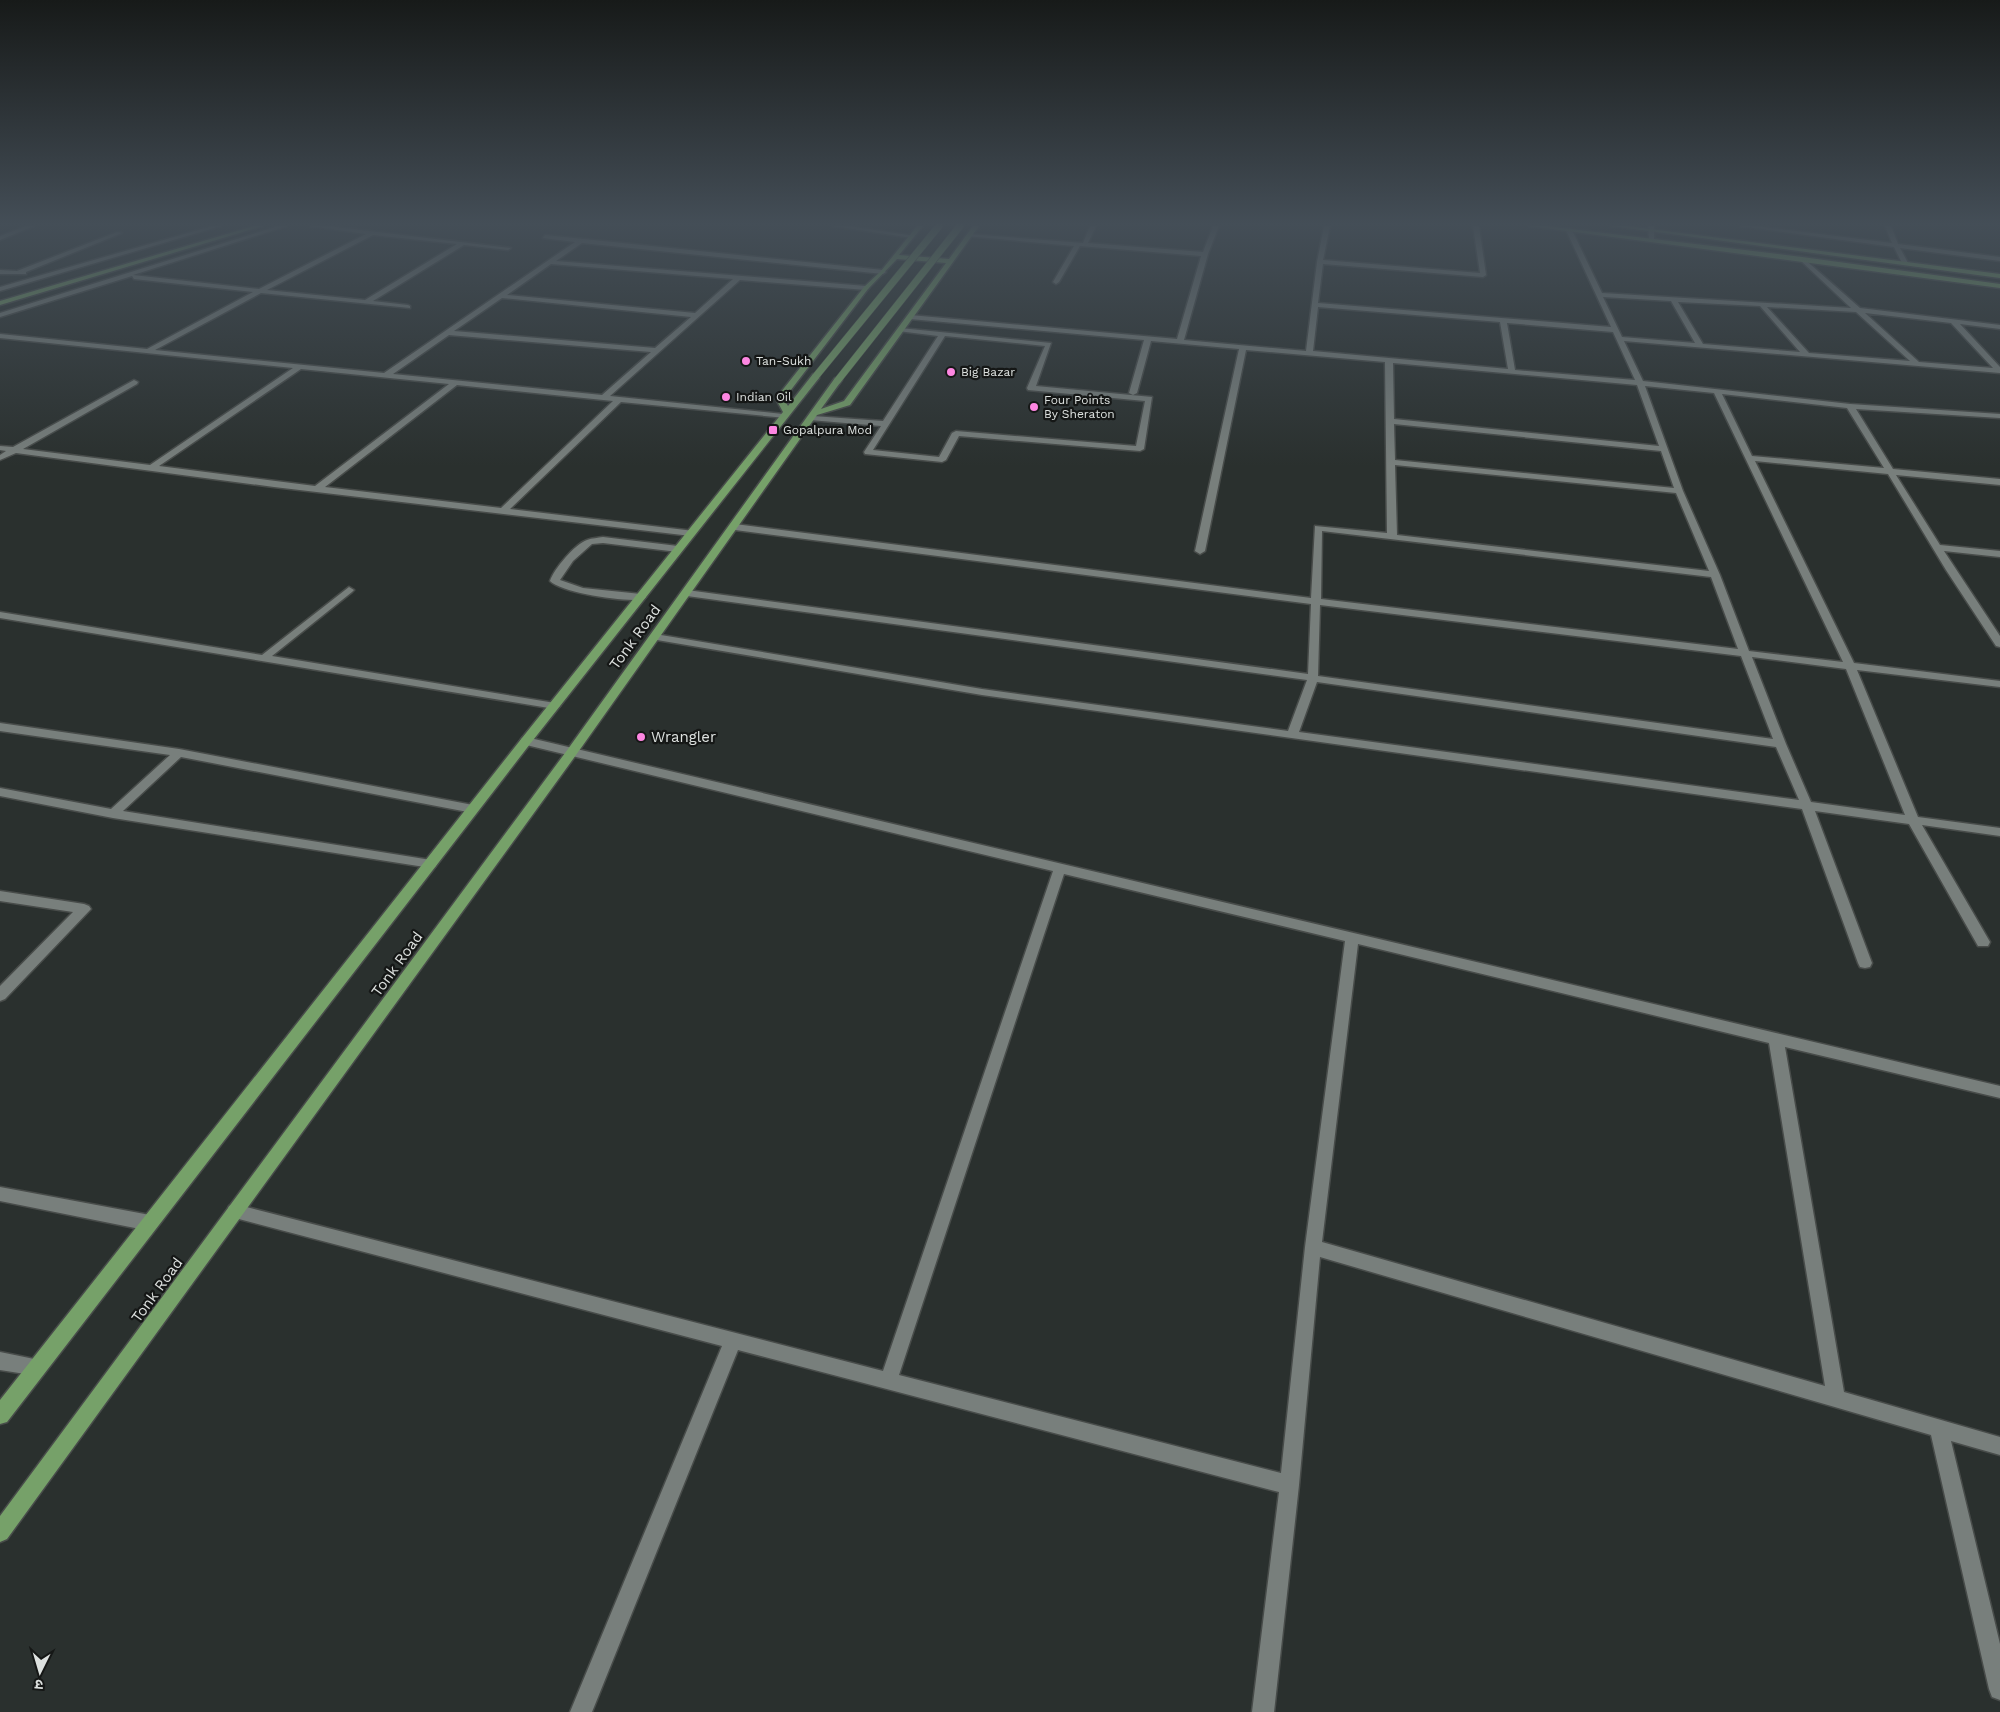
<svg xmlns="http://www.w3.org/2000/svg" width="2000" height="1712" viewBox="0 0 2000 1712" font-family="'Work Sans','Noto Sans Devanagari',sans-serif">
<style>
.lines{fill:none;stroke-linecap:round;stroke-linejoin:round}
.service-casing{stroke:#484c4a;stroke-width:3}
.minor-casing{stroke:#484c4a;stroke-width:3}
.tertiary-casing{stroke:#484c4a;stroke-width:3}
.primary-casing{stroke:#484c4a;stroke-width:3}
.service{fill:#787f7c;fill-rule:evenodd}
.minor{fill:#787f7c;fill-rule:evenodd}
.tertiary{fill:#787f7c;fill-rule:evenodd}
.primary{fill:#76a169;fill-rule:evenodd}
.primary-bridge-casing{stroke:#484c4a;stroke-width:8;stroke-linecap:butt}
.primary-bridge{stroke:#76a169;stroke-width:7}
.poi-dot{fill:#fd86e1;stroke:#151716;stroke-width:2}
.labels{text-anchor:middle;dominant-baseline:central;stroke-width:4.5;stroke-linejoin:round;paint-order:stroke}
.far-poi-label{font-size:12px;fill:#dde1df;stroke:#151716;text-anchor:start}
.street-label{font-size:15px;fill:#dde1df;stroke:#151716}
.poi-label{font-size:15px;fill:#dde1df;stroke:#151716;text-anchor:start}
</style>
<rect width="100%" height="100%" fill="#2a302e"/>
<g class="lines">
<g class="service-casing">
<g id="service">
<path d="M900 328 1051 343 1036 386 1152 397 1144 449 1140 451 959 436 946 460 942 462 865 454 864 452 881 426 810 420V416H813L883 421 938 336 898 331 897 330ZM945 336 1045 346 1027 388 1028 390 1145 401 1136 446 956 431 952 433 939 457 873 450Z"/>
<path d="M603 537 678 546 683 549 678 552 603 543 592 544 573 561 560 580 583 588 641 594 646 597 644 599C628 603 562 593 550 581 554 569 575 544 587 540 592 538 598 538 603 537Z"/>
<polygon points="349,587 354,590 352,592 272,656 555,703 560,706 555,709 0,618 0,612 262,655"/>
</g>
</g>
<g class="minor-casing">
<g id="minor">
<polygon points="26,226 34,226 0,240 0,236"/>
<polygon points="212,226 221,226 0,291 0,287"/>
<path d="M278 226H287L133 275 259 289 366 234 310 226H328L511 248 508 250 464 245 373 301 408 305 410 306V308L261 293 155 350 384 373 575 242 543 238 545 235 883 270 886 272 883 274 582 243 556 261 866 286 869 288 866 290 740 280 610 396 783 414 787 416 786 418 621 402 510 509 694 531 696 533 691 536 274 487 16 453 0 460V455L6 451 0 450V446L13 447 134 380 138 382 137 384 23 449 150 465 293 368 0 338V334L147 349 253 292 134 279 132 276 0 317V313ZM373 235 457 244 365 300 267 290ZM551 264 733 279 695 313 507 295ZM502 298 691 317 655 348 454 331ZM449 335 651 352 602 395 393 374ZM301 369 449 384 315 486 159 466ZM457 385 613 401 501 508 325 487Z"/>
<polygon points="833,226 849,226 915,236 912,238"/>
<path d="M1090 226H1096L1088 243 1203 252 1213 226H1219L1208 254 1184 340 1306 351 1317 262 1324 226H1330L1323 260 1480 273 1473 226H1479L1486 275 1483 277 1323 264 1318 303 1611 327 1566 230 1569 228 1572 230 1602 293 1851 308 1800 260 1802 257 1860 308 2000 325V329L1960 324 2000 367V373L1624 341 1643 381 1850 404 2000 414V418L1856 409 1893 469 2000 479V485L1896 475 1940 545 2000 551V557L1944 551 2000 636V647L1996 646 1946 570 1888 474 1755 461 1854 663 2000 681V687L1857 670 1918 817 2000 828V836L1922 825 1990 942 1988 946H1978L1909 824 1815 811 1872 963 1870 967 1865 968 1860 967 1858 963 1802 809 982 695 651 639 650 637 655 634 982 689 1288 731 1307 680 687 596 682 593 687 590 1308 674 1311 604 735 530 730 527 735 524 1311 598 1315 526 1387 533 1385 362 1246 350 1205 551 1200 554 1195 551 1239 349 1151 341 1137 393 1133 395 1129 393 1144 340 910 319 907 317 910 315 1177 339 1201 256 1080 246 1059 282 1056 284 1053 282 1074 246 966 236 969 234 1083 243ZM1603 297 1671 301 1695 343 1622 337ZM1678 302 1760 306 1800 352 1703 344ZM1318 307 1500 322 1508 369 1313 351ZM1767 307 1856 312 1910 361 1809 353ZM1865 313 1951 323 1993 368 1919 362ZM1507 323 1613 332 1635 380 1515 370ZM1393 363 1637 385 1659 446 1394 419ZM1645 386 1714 393 1843 662 1749 651 1720 575 1683 491ZM1722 394 1847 408 1884 468 1752 456ZM1394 424 1661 451 1674 488 1395 460ZM1395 465 1676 493 1709 571 1397 535ZM1322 531 1711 577 1738 649 1321 599ZM1320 605 1741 656 1773 739 1318 676ZM1752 657 1846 669 1905 815 1811 802 1786 744ZM1317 682 1776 747 1799 800 1299 732Z"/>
<polygon points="1740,226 1756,226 1892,243 1885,226 1891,226 1898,244 2000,257 2000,261 1900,248 1908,263 1905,265 1902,263 1894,247"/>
<polygon points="117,232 122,233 26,272 26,274 0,274 0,270 17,271"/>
<polygon points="0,723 179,749 473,805 479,809 473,813 181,757 123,811 431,860 435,861 437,864 435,867 431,868 113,818 0,796 0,788 111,809 170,755 0,731"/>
<path d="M526 737 2000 1086V1098L1785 1047 1844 1392 2000 1437V1455L1951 1441 2000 1644V1700L1992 1697 1989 1689 1931 1435 1320 1257 1299 1485 1274 1712H1252L1279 1492 738 1350 592 1712H570L722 1346 235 1218 229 1216 227 1211 229 1206 235 1204 883 1371 1053 871 522 744 520 741 522 738ZM1064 874 1345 941 1305 1247 1281 1473 899 1375ZM1358 944 1769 1043 1825 1386 1322 1242Z"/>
<polygon points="0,891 84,904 89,906 91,909 5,999 0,1001 0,986 73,912 0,901"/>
<polygon points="0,1187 150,1215 156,1218 158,1223 156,1228 150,1231 0,1201"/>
<polygon points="0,1352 44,1361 47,1367 44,1373 38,1376 0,1370"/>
</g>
</g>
<g class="tertiary-casing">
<polygon id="tertiary" points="1648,226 1654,226 1654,241 1649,240"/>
</g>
<g class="primary-casing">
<g id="primary">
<polygon points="254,226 263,226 0,305 0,301"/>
<polygon points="917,226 923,226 899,255 949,259 973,226 979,226 850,405 817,415 576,755 7,1539 0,1542 0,1516 568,749 835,378 842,380 821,409 844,401 946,263 897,259 868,289 784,399 788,406 813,374 819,374 819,378 530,744 7,1422 0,1424 0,1400 522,738 783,412 776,399 777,397 864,287 881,271"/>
<polygon points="1529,226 1546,226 1802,257 2000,284 2000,288"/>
<polygon points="1611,226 1627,226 2000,274 2000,278"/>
</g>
</g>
<use href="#service" class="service"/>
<use href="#minor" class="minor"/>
<use href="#tertiary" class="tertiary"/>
<use href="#primary" class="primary"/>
<g class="primary-bridge-casing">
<g id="primary-bridge">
<polyline points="816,376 939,226"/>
<polyline points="838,380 960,226"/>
</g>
</g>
<use href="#primary-bridge" class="primary-bridge"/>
</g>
<linearGradient id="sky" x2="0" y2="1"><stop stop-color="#171a19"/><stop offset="0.48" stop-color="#444e57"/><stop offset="1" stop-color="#444e57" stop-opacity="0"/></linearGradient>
<rect width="2000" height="466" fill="url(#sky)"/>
<g class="poi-dot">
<circle cx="746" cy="361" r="5"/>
<circle cx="951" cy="372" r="5"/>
<circle cx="726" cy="397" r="5"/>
<circle cx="1034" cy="407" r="5"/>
<rect x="768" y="425" width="10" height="10" rx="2.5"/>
<circle cx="641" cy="737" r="5"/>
</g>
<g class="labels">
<g class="far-poi-label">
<text x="756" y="361">Tan-Sukh</text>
<text x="961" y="372">Big Bazar</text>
<text x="736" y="397">Indian Oil</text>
<text x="1044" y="400">Four Points<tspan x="1044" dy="14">By Sheraton</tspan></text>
<text x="783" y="430">Gopalpura Mod</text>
</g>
<g class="street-label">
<text transform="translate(635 637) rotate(-54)">Tonk Road</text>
<text transform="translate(397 964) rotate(-54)">Tonk Road</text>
<text transform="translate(157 1290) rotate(-54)">Tonk Road</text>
</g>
<g class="poi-label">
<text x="651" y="737">Wrangler</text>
</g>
</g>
<g transform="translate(40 1672) rotate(185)" stroke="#151716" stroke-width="4" paint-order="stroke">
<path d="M0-4L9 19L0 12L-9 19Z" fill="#dde1df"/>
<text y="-8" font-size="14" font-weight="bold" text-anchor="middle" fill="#dde1df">उ</text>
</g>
</svg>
